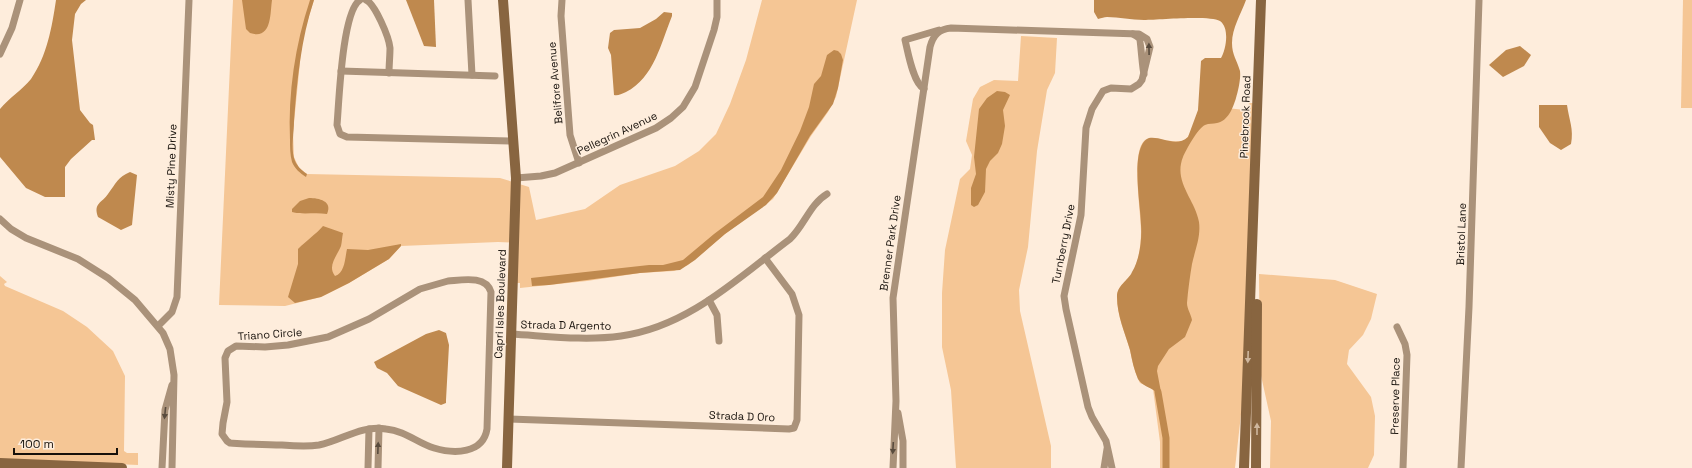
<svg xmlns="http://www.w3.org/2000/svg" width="1692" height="468" viewBox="0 0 1692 468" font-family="'Space Grotesk',sans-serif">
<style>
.green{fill:#f5c695}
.water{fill:#bf894e}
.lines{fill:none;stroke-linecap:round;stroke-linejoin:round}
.canal{stroke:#bf894e;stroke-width:7}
.street{stroke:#aa927a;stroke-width:7}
.secondary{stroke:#886540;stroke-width:10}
.oneway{fill:#594b3d}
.oneway2{fill:#cfb79e}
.labels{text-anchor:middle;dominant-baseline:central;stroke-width:3;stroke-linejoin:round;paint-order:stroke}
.street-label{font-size:11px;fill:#17110b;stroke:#feeddc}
</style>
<rect width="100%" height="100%" fill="#feeddc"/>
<g class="green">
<polygon points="233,0 314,0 305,29 301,52 293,133 294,157 299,168 307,174 500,178 529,187 536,220 585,209 620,185 675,166 699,151 716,134 730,104 746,60 762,0 857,0 836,97 828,112 811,136 773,199 725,234 688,265 674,271 640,273 587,281 520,288 520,283 517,283 518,243 498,242 401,246 389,259 349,283 321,297 285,306 219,305"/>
<polygon points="1683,0 1692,0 1692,108 1681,108"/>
<polygon points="1021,36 1057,38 1055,73 1047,90 1037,151 1028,247 1019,290 1020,311 1051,446 1051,468 956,468 951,390 942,347 942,293 945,250 960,179 970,169 972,155 966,141 973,99 980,87 994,80 1018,81"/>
<path d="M1249 103H1254L1242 405 1235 468H1160V442L1153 389 1140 383 1138 379C1134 370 1132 360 1130 350 1125 333 1117 315 1117 297 1117 285 1128 281 1133 272 1139 261 1141 243 1141 231 1141 212 1131 154 1144 141 1151 134 1171 145 1185 140 1193 132 1198 117 1199 105L1245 110 1246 113 1248 111Z"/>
<polygon points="1259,274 1335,280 1377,294 1371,319 1363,335 1349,350 1347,364 1371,397 1375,416 1374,455 1368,468 1270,468 1271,421 1260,371"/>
<polygon points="0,276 7,282 4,284 5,286 63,311 87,327 113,351 125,376 124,451 127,453 138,453 138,465 0,459"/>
</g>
<g class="water">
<path d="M56 0H86L81 4 75 14 72 40 80 110 90 123 93 125 95 140H92L71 159 65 167V197H45L26 188 0 157V109C9 98 22 90 31 79 47 56 52 27 56 0Z"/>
<path d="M242 0H272C270 14 272 40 250 33L246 29Z"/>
<path d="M310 0H314C301 39 297 80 294 121 294 132 291 147 294 158 296 165 301 170 307 174L306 177C300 173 295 169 292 162 290 155 290 147 290 140 288 93 295 45 310 0Z"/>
<polygon points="406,0 434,0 436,47 424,46"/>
<path d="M1094 0H1246C1241 14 1232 28 1232 43 1232 55 1237 60 1240 71 1241 79 1238 91 1236 98 1233 108 1228 121 1217 123 1213 124 1209 123 1205 125 1198 128 1186 150 1183 157 1173 182 1195 199 1199 222 1201 237 1195 250 1192 264 1190 276 1188 290 1187 303 1187 309 1191 314 1192 320L1185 337 1169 349 1158 366 1157 371 1161 392H1156C1150 387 1142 386 1138 379 1134 370 1132 360 1130 350 1125 333 1117 315 1117 297 1117 285 1128 281 1132 272 1140 259 1142 239 1141 225 1141 206 1129 146 1149 138 1162 136 1176 148 1188 137L1198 110 1201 61 1205 58H1221C1226 50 1230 28 1220 21 1209 15 1159 20 1144 20 1131 20 1119 17 1107 17 1104 17 1102 18 1098 19L1094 12Z"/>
<path d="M664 12 672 13V16C661 43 654 78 626 92 621 94 618 96 614 95L611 55 608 48 610 33 614 30 640 28 656 19Z"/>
<polygon points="1520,46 1531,55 1524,66 1503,77 1489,65 1506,50"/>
<polygon points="834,50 838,51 841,54 843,60 838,88 833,104 810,136 777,193 766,205 725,234 695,260 680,270 640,273 549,285 532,286 531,278 649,265 663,265 683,260 714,234 763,197 781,170 800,131 809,107 814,84 821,76 827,55"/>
<polygon points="997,91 1005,92 1010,95 1003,110 1005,126 1002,144 998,153 990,161 986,169 985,192 978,205 974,207 971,205 971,188 976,174 974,157 979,109 987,98"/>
<path d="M1539 105H1567C1569 120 1574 129 1571 144L1561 150 1550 143 1539 127Z"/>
<path d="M130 172 137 175 132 225 121 230 98 217C93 203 102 203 108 194 116 183 118 177 130 172Z"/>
<path d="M309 198C319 198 333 201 327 214 315 212 303 215 292 212V209L300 201Z"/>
<path d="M323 226 343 233C342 237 342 242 341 246 337 256 327 266 335 276 345 273 345 258 347 249L368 250 401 244V246L389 259 349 283 321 297 295 303 288 297 298 264V249C307 240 315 235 323 226Z"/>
<polygon points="439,330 446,333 449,345 446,400 446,403 441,405 398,386 387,373 377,368 374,362 426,334"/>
</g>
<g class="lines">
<polyline class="canal" points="1158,392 1166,438 1166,468"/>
<g class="street">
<path d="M360 0C342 11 339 103 337 125L340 134 347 137 514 141"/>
<path d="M366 0C375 4 389 37 390 48 390 56 389 65 389 73"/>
<polyline points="468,0 472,75"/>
<polyline points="562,0 561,16 569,122 570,135 579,163"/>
<path d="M1133 34C1135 35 1137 36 1139 38 1141 40 1142 67 1144 74"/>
<polyline points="0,54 12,28 20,0"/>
<polyline points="341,71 495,76"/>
<path d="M924 89C913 83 908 52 905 40L939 30"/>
<polyline points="516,178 541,176 555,173 656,128 671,118 683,107 695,87 714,30 717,17 717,0"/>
<polyline points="0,219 11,229 26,238 78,259 108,278 135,300 163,333 170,349 174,375 172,468"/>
<path d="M448 281C462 280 486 275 491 292L487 429C483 454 454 454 434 448 417 443 406 431 386 429 360 425 343 440 319 445 307 447 294 446 282 445 265 445 248 444 230 443L227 441 222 434 223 423 227 402 225 358 228 351 236 346 265 347 288 345 328 337 369 319 420 289Z"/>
<polyline points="709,300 717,315 719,341"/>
<polyline points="158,326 172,312 177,297 189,0"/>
<polyline points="1397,327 1405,344 1407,355 1403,468"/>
<path d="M511 334C547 336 585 341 621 336 688 327 738 278 790 239 804 226 810 204 827 194"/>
<polyline points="898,413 903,441 903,468"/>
<polyline points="509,419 789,429 794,428 797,420 799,315 792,294 765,258"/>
<polyline points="162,468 165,410 172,385"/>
<polyline points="368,468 369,429"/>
<polyline points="378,468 379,428"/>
<path d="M893 468 896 401 893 298 930 47C933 35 939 29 951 28L1139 34 1147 39 1150 47 1142 80 1139 84 1131 89 1111 88 1103 91 1092 109 1086 128 1081 215 1064 296 1066 309 1088 407 1092 417 1106 441 1112 468"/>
<polyline points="1104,468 1107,449"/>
<polyline points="1461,468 1469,307 1479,0"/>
</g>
<g class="secondary">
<polyline points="503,0 516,178 507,468"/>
<polyline points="0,463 122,468"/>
<polyline points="1244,468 1261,0"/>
<polyline points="1256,468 1257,304"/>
</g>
</g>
<defs><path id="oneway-solid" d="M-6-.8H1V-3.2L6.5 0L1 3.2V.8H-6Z"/></defs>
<g class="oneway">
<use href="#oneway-solid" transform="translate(1149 49) rotate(-91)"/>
<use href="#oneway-solid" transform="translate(165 413) rotate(96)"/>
<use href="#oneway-solid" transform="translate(378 448) rotate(-88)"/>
<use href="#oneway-solid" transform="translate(893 448) rotate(93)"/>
</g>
<g class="oneway2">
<use href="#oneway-solid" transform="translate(1248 357) rotate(92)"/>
<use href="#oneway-solid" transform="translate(1257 429) rotate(-90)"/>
</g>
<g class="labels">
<g class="street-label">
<text transform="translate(555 83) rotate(-95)">Belifore Avenue</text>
<text transform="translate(1245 117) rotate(-88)">Pinebrook Road</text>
<text transform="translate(617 133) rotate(-25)">Pellegrin Avenue</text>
<text transform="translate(171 166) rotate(-88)">Misty Pine Drive</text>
<text transform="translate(1461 234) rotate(-88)">Bristol Lane</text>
<text transform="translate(890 243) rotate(-82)">Brenner Park Drive</text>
<text transform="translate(1063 244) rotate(-79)">Turnberry Drive</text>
<text transform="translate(500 304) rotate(-88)">Capri Isles Boulevard</text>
<text transform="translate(566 325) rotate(1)">Strada D Argento</text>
<text transform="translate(270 334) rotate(-4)">Triano Circle</text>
<text transform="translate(1395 396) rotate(-89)">Preserve Place</text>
<text transform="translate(742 416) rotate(2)">Strada D Oro</text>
</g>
</g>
<path d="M14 448v6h103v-6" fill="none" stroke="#17110b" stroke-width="2"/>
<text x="20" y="448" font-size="12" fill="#17110b" stroke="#feeddc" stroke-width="3" paint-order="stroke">100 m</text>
</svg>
